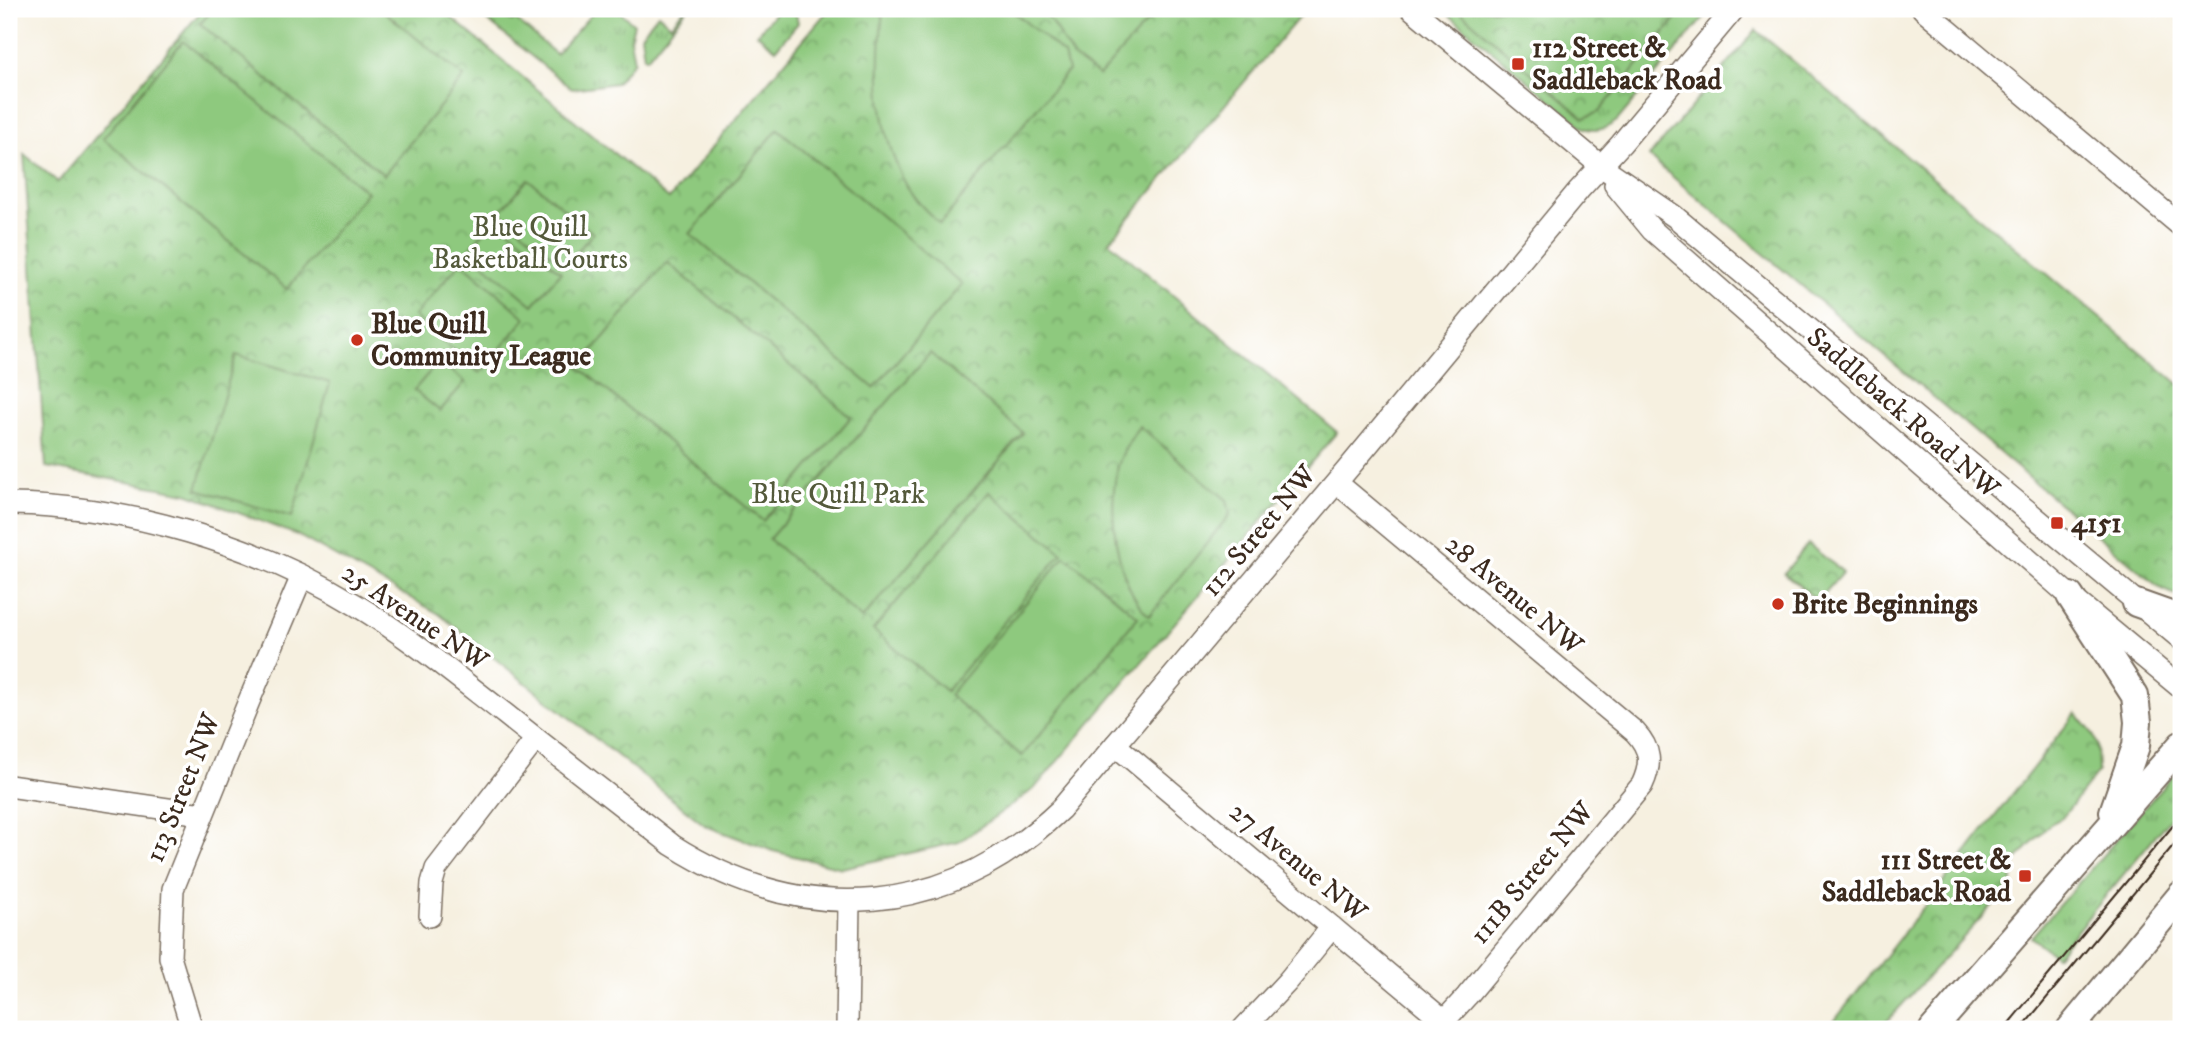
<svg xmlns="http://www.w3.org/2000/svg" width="2190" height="1038" viewBox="0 0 2190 1038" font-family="'IM FELL DW Pica',serif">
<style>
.grass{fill:url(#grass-tufts);stroke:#647a4e;stroke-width:2}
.park{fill:url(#park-crowns);stroke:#647a4e;stroke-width:2}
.pitch{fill:#8ec97e;stroke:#647a4e;stroke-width:2}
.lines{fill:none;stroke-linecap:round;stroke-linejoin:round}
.minor-casing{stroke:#7c6f62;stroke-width:24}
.major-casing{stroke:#7c6f62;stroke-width:30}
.minor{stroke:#fff;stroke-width:21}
.major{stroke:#fff;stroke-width:26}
.tram{stroke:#3b2a1e;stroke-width:2}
.poi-dot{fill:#c8321e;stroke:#fff;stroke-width:2.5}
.labels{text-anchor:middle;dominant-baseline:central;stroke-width:7;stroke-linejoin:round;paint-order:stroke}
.poi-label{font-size:28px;font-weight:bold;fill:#3b2a1e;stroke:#fff;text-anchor:start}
.park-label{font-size:28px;fill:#545a3b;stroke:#fff}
.street-label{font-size:28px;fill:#3b2a1e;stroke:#fff}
</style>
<defs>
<pattern id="grass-tufts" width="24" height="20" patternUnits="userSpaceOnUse" patternTransform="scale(1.75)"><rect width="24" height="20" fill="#8ec97e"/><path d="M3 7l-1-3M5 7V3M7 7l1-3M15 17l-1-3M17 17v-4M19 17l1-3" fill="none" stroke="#75a367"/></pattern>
<pattern id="park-crowns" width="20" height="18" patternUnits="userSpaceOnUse" patternTransform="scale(1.75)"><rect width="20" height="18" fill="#8ec97e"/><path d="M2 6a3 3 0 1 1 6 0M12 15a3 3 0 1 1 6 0" fill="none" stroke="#75a367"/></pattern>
</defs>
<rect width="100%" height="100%" fill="#fff"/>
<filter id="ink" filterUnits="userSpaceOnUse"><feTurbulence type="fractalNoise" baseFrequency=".0143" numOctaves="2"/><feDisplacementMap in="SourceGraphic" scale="14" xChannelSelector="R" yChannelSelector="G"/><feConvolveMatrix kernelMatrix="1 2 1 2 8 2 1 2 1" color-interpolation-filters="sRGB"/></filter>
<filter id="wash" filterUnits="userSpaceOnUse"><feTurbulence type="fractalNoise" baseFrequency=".00686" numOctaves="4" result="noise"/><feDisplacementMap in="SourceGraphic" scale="28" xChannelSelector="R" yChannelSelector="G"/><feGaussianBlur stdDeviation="1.57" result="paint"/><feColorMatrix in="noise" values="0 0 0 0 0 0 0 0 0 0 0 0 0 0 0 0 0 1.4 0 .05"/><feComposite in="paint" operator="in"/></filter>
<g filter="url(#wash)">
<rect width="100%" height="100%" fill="#f6f0e0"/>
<g class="grass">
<polygon points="473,9 496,9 512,22 515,19 556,54 596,9 617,9 634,24 630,39 634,61 616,83 572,89"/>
<polygon points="684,9 687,9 647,58 644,57 641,35 658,14 671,25"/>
<polygon points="773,9 795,9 798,23 776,49 757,34 776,12"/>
<path d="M1442 9H1711L1617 121C1607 128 1597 133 1584 128Z"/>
<polygon points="2181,766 2181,805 2056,956 2031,937"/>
</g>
<g class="park">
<polygon points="203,9 441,9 669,199 829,9 1306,9 1109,242 1337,432 1034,789 959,842 842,868 773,851 706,826 439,614 297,535 186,493 46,467 24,154 58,182"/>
<polygon points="1457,9 1684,9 1599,112 1584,118"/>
<polygon points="1756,30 2181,386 2181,597 2161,589 1649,157"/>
<polygon points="1808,544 1843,572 1818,601 1784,573"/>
<polygon points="2076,713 2093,734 2097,745 2098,772 2062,818 2050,824 2016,860 2011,885 1880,1029 1828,1029"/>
</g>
<g class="pitch">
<polygon points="213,9 381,9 464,77 384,175 200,24"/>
<path d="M883 9H1010L1064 54 1068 71 940 224C929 214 916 202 908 188 876 133 877 70 883 9Z"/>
<polygon points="1043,9 1159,9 1099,76 1073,57"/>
<polygon points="183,41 367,192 287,289 103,138"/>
<polygon points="778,129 962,284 874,388 690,234"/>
<polygon points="528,179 593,233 565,266 500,212"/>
<polygon points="495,218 561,272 533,305 468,251"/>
<polygon points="461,262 526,318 480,373 414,316"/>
<polygon points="667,262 851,417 763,521 579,367"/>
<polygon points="930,353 1023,433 862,619 769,539"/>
<polygon points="236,355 330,383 292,517 197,489"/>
<polygon points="439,361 465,382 440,411 414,390"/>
<path d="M1139 426 1227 500 1230 514 1149 616C1115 582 1105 505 1120 460 1125 447 1132 437 1139 426Z"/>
<polygon points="989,492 1062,553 946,691 873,630"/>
<polygon points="1065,556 1138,617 1022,756 949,695"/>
</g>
</g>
<g filter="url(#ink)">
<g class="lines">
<g class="minor-casing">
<g id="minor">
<polyline points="1412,9 1601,166 1674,216 2181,639"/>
<polyline points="1923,9 2181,226"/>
<polyline points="1615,185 1652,230 2070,596 2181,688"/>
<path d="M9 504C126 505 256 544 356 605 409 637 456 676 505 714 560 758 616 801 672 845 804 929 947 918 1061 809L1352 464 1579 190 1621 144 1734 9"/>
<path d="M1115 745 1444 1021 1467 996 1642 785C1652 764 1651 749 1635 732L1337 483"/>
<polyline points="9,786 202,814"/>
<polyline points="430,916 432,883 436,869 536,739"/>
<polyline points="192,1029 170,957 173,889 249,701 302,576"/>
<polyline points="847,1029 849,901"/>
<polyline points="1243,1029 1288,981 1332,927"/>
</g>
</g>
<g class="major-casing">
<g id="major">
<polyline points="2070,596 2135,696 2138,722 2136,746 2113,812"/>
<polyline points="2136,603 2181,619"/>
<polyline points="1933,1029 2181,745"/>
<polyline points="2070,1029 2181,895"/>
</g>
</g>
<use href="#minor" class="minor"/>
<use href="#major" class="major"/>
<g class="tram">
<polyline points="2004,1029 2181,816"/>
<polyline points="2021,1029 2181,836"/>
</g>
</g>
</g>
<g class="poi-dot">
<rect x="1511" y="57" width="14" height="14" rx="3.5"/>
<circle cx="357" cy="340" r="7"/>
<rect x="2050" y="516" width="14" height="14" rx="3.5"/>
<circle cx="1778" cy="604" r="7"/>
<rect x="2018" y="869" width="14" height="14" rx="3.5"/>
</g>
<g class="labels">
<g class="poi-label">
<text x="1532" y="48">112 Street &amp;<tspan x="1532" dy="32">Saddleback Road</tspan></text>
<text x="371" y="324">Blue Quill<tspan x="371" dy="32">Community League</tspan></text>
<text x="2071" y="523">4151</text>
<text x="1792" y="604">Brite Beginnings</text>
<text x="2011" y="860" text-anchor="end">111 Street &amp;<tspan x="2011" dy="32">Saddleback Road</tspan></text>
</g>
<g class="park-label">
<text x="530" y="227">Blue Quill<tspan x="530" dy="32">Basketball Courts</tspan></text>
<text x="838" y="494">Blue Quill Park</text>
</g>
<g class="street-label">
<text transform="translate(1903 413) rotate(41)">Saddleback Road NW</text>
<text transform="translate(1259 531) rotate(-50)">112 Street NW</text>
<text transform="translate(1514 595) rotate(40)">28 Avenue NW</text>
<text transform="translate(415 617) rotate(34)">25 Avenue NW</text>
<text transform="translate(183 788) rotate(-68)">113 Street NW</text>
<text transform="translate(1298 862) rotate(40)">27 Avenue NW</text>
<text transform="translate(1532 873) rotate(-50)">111B Street NW</text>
</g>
</g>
<rect width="2190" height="1038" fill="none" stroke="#fff" stroke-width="35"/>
</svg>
